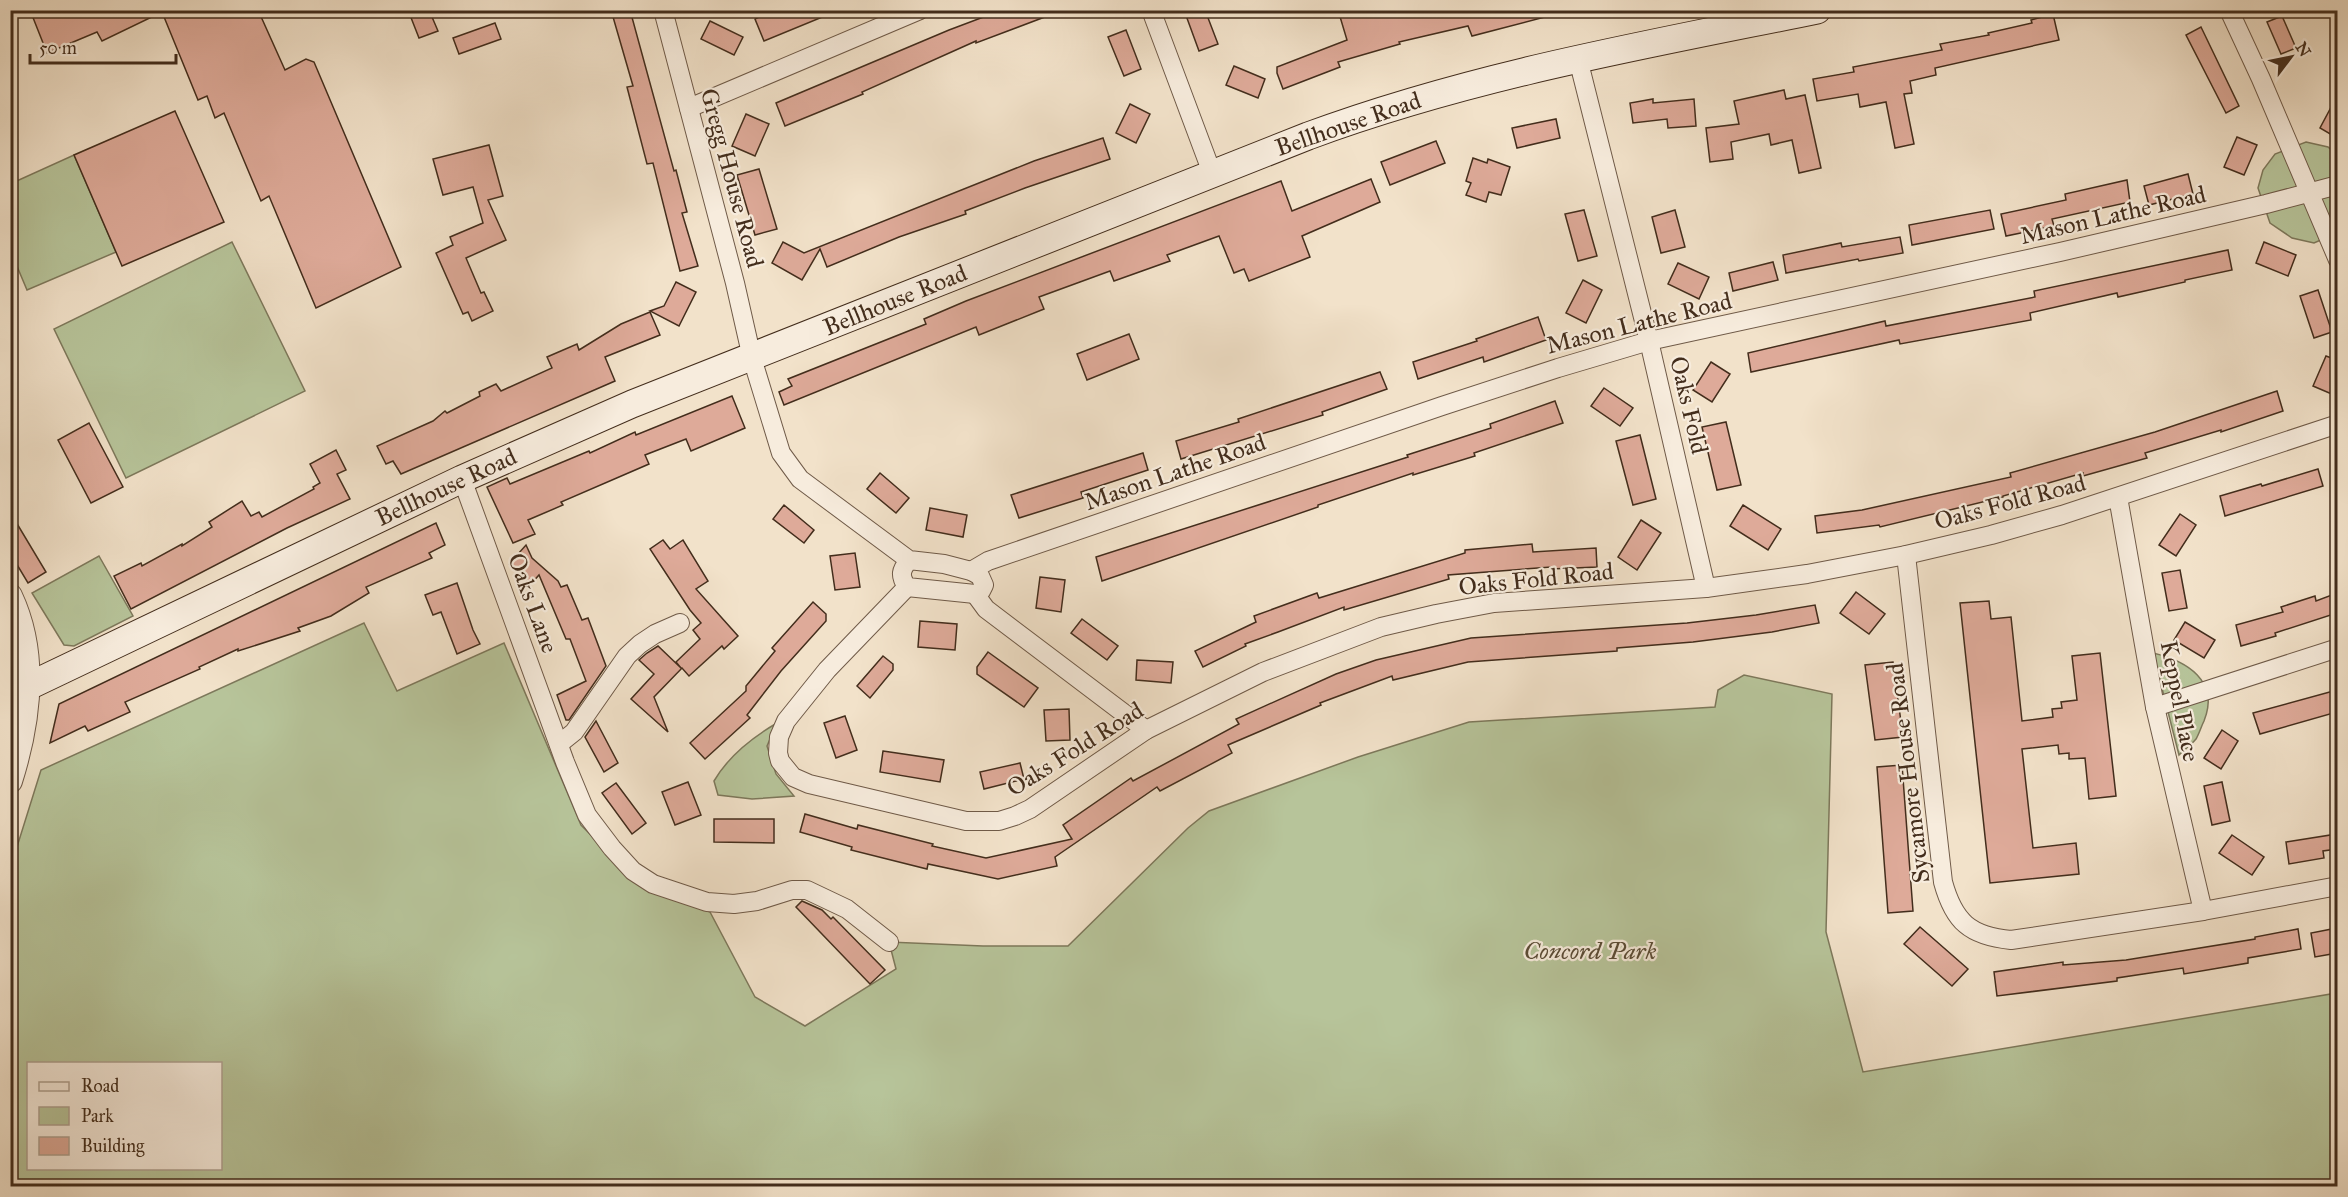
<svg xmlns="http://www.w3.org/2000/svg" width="2348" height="1197" viewBox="0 0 2348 1197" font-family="'IM FELL Great Primer',serif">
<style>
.green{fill:#b7c49a;stroke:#7d785b;stroke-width:1.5;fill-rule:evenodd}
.building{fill:#deaa99;stroke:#432d1c;stroke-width:1.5}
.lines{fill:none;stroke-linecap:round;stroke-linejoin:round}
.minor-casing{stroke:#6f5a48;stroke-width:20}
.tertiary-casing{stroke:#6f5a48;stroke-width:26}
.secondary-casing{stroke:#432d1c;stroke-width:29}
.minor{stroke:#f7ecdd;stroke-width:18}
.tertiary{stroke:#f7ecdd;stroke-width:24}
.secondary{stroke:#f7ecdd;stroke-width:27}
.labels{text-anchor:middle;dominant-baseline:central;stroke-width:4.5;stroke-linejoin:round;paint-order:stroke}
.street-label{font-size:24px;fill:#432d1c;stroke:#f7ecdd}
.park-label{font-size:24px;font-style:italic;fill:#5a4b35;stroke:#f7ecdd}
</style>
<rect width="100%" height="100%" fill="#f2e2ca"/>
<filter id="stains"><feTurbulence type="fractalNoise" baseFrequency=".00333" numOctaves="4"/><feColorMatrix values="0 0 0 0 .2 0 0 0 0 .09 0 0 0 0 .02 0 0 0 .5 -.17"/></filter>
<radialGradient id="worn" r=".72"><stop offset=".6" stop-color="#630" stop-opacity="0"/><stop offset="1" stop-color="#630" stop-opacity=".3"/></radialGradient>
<g class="green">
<polygon points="2306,142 2328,147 2337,155 2337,233 2314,243 2292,238 2270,223 2258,188 2263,170 2275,154"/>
<polygon points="74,155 116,252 27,290 11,252 10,184"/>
<polygon points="232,242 305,391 126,478 54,329"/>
<polygon points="99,556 133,616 74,646 64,645 32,593"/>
<path d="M364 623 397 691 504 643 581 825 638 882 710 912 755 997 805 1026 896 969 889 942 983 946H1068L1188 828 1209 811 1358 757 1469 722 1715 707 1718 690 1744 675 1832 694 1826 932 1863 1072 2337 993V1186H11V866L41 770ZM28 1064H220V1168H28Z"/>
<path d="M2153 653C2187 661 2220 681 2204 721 2201 727 2199 734 2196 739 2191 745 2184 750 2179 755Z"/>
<path d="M777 723 767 746 776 774 794 796 752 799 718 795 714 781C728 757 753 737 777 723Z"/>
</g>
<g class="building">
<polygon points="30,10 258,10 285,70 306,59 314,62 401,267 316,308 269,196 261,201 224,113 215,118 207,96 198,100 162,12 102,41 97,32 47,53"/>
<polygon points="408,10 429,10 438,31 419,38"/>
<polygon points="611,10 630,10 674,171 676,170 687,212 682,213 698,266 680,271 653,163 647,164 627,87 633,86"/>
<polygon points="774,10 837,10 837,11 764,41 755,19"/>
<polygon points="1002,10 1058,12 976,43 976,41 862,92 863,94 785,126 776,103 949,30"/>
<polygon points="1184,10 1205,10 1218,44 1199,51"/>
<polygon points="1338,10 1544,10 1545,17 1472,36 1468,26 1399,42 1400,44 1338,62 1340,67 1283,89 1277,73 1277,67 1347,40"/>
<polygon points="2053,14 2059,40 1935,68 1936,75 1910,81 1912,93 1904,94 1914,144 1895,148 1886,102 1860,107 1858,94 1817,101 1813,79 1854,72 1853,67 1942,50 1940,44 1989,35 1988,33 2032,23 2031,20"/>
<polygon points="2282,16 2296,48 2281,54 2267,22"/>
<polygon points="710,21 743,37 734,55 701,39"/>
<polygon points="495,23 501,39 459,54 453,38"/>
<polygon points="2201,27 2239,106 2226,113 2186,35"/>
<polygon points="1126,30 1141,69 1124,76 1108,37"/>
<polygon points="1234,66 1265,79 1258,98 1226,85"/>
<polygon points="1784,90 1786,99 1805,95 1821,168 1799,173 1792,140 1771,145 1769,134 1731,142 1733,159 1710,162 1706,128 1739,124 1734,101"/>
<polygon points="2337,96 2337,138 2320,128"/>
<polygon points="1653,99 1653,103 1694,99 1696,126 1668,128 1667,119 1633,123 1630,103"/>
<polygon points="1130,104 1150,114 1136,143 1116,133"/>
<polygon points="175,111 224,222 122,266 74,155"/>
<polygon points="746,114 769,124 755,156 732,146"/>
<polygon points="1556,119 1560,138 1517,148 1512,128"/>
<polygon points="2237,137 2257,145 2244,175 2224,167"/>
<polygon points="1103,138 1110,159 1025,188 965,211 966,214 899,237 827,267 820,249 802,280 772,263 783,242 804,253 1034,161"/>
<polygon points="1436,141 1445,163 1390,185 1381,162"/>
<polygon points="489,145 503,196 488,200 506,240 466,258 481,293 484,292 493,311 472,321 468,312 463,314 436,253 453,245 450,237 483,223 473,187 443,195 433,159"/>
<polygon points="1473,158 1487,163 1488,159 1510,167 1501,195 1489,192 1486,202 1466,195 1471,183 1466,181"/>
<polygon points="759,169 777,229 755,235 737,175"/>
<polygon points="2188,174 2193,194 2149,205 2144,186"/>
<polygon points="1371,179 1380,202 1302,236 1310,257 1249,281 1244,269 1234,273 1219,236 1167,255 1170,261 1114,281 1110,271 1039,297 1044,309 979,335 976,327 784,405 779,392 792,386 788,379 926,324 924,319 966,301 1281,181 1292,211"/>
<polygon points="2127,180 2130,202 2052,219 2054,226 2006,236 2001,214 2066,200 2065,194"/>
<polygon points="1584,210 1597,256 1578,261 1565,214"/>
<polygon points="1675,210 1685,247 1661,253 1652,217"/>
<polygon points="1990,210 1994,229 1912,245 1909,225"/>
<polygon points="1900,237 1903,253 1859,261 1858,259 1786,273 1783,255 1841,243 1842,247"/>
<polygon points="2264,242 2296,255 2288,276 2256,263"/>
<polygon points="2228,250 2232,270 2185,280 2185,282 2118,297 2117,293 2030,313 2031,320 1900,344 1899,340 1751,372 1748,353 1885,321 1886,326 2035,297 2034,291"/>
<polygon points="1773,262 1778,280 1733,291 1729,273"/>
<polygon points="1678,263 1709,277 1699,299 1668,284"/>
<polygon points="1583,280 1602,290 1586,323 1566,313"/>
<polygon points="676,282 696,292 679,326 650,311 664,306"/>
<polygon points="2318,290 2332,332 2314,338 2300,296"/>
<polygon points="650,312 660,335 605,357 615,381 401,474 393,461 386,464 377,446 433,421 445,411 447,413 480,396 479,392 496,384 501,391 552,368 547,357 577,344 579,350 621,324"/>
<polygon points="1538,317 1546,340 1484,362 1483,357 1418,379 1413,362 1477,341 1476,339"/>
<polygon points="1129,334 1139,359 1087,380 1077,354"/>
<polygon points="2326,356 2337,360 2337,386 2334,395 2313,386"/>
<polygon points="1711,362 1730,374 1712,402 1693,390"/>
<polygon points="1380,372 1387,389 1322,412 1323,415 1181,459 1176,441 1239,422 1238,419"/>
<polygon points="1604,388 1633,408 1620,426 1591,406"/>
<polygon points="2277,391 2283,411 2221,432 2221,430 2145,453 2147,458 2083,476 2083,473 2003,496 2003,497 1880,527 1879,525 1817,533 1815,516 1862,510 2011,477 2010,473 2155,432"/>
<polygon points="732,396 745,428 691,451 686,439 645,455 649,464 561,502 563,505 528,520 535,534 513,543 487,487 507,478 510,484 589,451 590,453 635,432 636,435"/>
<polygon points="1555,401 1563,423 1474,453 1475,456 1413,475 1413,473 1318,505 1318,507 1102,581 1096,557 1408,457 1407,455 1491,428 1490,424"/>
<polygon points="1726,422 1741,485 1717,490 1702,427"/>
<polygon points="89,423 123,487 91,503 58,440"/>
<polygon points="1640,435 1656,499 1633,505 1616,441"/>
<polygon points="336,450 346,470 337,474 350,499 287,528 131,609 114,576 141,563 142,566 182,544 182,546 212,527 209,522 242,501 251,516 259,512 262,517 314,489 313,487 320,483 310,464"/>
<polygon points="1143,453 1148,470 1081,492 1083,498 1019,518 1011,495"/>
<polygon points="2318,469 2323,486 2225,516 2220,496 2261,484 2262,486"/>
<polygon points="880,473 909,498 896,513 867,489"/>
<polygon points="784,505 814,530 804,543 773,519"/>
<polygon points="1743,505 1781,529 1768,550 1730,526"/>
<polygon points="930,508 967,515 963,537 926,530"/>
<polygon points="10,512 46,572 28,583 10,553"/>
<polygon points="2180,514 2196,525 2176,556 2159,545"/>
<polygon points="1641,520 1661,533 1637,570 1618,557"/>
<polygon points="436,523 445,545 429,553 432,558 366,587 369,593 331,616 298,628 300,631 238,651 238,649 199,667 200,669 125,702 130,712 88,731 85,726 50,743 59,704"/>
<polygon points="663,540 670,549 683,540 708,581 696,589 738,636 724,649 722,646 689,676 682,668 654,697 668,732 631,699 654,674 639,660 647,653 658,646 681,668 676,662 700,639 693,630 701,623 690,610 650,549"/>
<polygon points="1532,544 1533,552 1596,548 1597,567 1551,569 1551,567 1448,575 1449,579 1344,610 1344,607 1278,632 1245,644 1246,646 1203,667 1195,651 1256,622 1254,616 1317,593 1319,598 1465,553 1465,550"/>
<polygon points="526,545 532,558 558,581 561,587 567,585 582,620 588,618 606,666 569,720 566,720 557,695 586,681 570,639 566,639 539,575 531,584 509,564"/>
<polygon points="855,553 860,587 835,590 830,556"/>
<polygon points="2180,570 2187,608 2169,611 2162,573"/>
<polygon points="1040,577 1065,580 1061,612 1036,608"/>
<polygon points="457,583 473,630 480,644 457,654 441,612 433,615 425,595"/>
<polygon points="1856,592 1885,614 1869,634 1840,613"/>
<polygon points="2337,593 2337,613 2275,633 2276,636 2241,646 2236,625 2283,612 2281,607 2315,596 2316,601"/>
<polygon points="1989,601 1991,619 2011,617 2022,721 2053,717 2052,709 2062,708 2061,702 2077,700 2072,656 2100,653 2116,796 2089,799 2085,758 2069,759 2069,753 2059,754 2058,745 2022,749 2033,848 2076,843 2079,874 1990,883 1960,603"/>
<polygon points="813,602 826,614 826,621 781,671 747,715 750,718 705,759 690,743 746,691 746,686 775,651 772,648"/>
<polygon points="1815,605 1819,623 1772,632 1693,642 1617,648 1617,651 1468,662 1393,680 1392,676 1320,703 1321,705 1228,745 1232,753 1160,791 1157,787 1055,857 1057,866 998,879 928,864 927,869 851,850 852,847 800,832 805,814 857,829 858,825 933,844 932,846 986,858 1072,839 1063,825 1131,778 1133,781 1239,724 1236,719 1336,674 1376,660 1471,638 1687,623 1756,615"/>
<polygon points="1082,619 1118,646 1107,660 1071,633"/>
<polygon points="920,621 957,624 955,650 918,647"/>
<polygon points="2185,622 2215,640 2204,658 2174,640"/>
<polygon points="988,652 1038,688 1024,707 977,674 977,667"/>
<polygon points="883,656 893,664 893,670 870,698 857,686"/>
<polygon points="1137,660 1173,662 1171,683 1136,680"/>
<polygon points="1893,662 1903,737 1875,740 1865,665"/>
<polygon points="2337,690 2337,712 2260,734 2253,713"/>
<polygon points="1069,709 1070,740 1046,741 1044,710"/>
<polygon points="845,716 857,750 836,758 824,723"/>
<polygon points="596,721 618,763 604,772 585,737"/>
<polygon points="2222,730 2238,741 2221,769 2204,758"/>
<polygon points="883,751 944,760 940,782 880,772"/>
<polygon points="1020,763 1024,779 984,789 980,772"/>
<polygon points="1902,765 1913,911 1888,913 1877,767"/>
<polygon points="688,782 701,815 675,825 662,792"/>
<polygon points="2222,782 2230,821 2212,825 2204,786"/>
<polygon points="616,783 646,823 632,834 602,793"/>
<polygon points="714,819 774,819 774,843 714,842"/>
<polygon points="2337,834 2337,849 2323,851 2324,858 2289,864 2286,842"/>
<polygon points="2232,835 2264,857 2252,875 2219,853"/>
<polygon points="802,901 822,910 831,919 833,917 885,970 870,984 796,907"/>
<polygon points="1920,927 1968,969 1952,986 1904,944"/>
<polygon points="2337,928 2337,953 2315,957 2311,933"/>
<polygon points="2298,929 2301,949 2248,958 2248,963 2184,974 2183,968 2117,978 2117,981 1997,996 1994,972 2063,962 2063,965 2126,960 2255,939 2255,937"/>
</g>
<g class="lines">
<g class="minor-casing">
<g id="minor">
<path d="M663 10 735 283 752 358 781 453 800 479 909 560 944 564 971 571 980 576 984 585 981 591 975 594 907 587C899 575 901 570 909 560"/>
<polyline points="1151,10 1212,173"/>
<polyline points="2229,10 2261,79 2338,260"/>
<polyline points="1578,59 1649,341 1706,588"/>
<polyline points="689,108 920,10"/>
<polyline points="462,479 565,762 587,815 612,848 633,871 653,884 707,902 734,904 757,901 792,890 807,890 847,909 889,942"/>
<polyline points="2118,497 2155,707 2203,911"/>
<path d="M1906 555 1943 882C1954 922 1970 936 2011 940L2203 911 2338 886"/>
<polyline points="971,571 988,561 1442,406 1558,368 1649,341 2060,252 2266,204 2338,185"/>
<polyline points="907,587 827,670 786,721 779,737 778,753 780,761 793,777 809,784 966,821 999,821 1015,816 1030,809 1146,730 1263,672 1381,627 1436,614 1494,603 1706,588 1807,574 1906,555 1991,535 2062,515 2338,424"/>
<polyline points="975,594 986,609 1146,730"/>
<polyline points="2155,707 2338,648"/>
<polyline points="559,744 574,732 627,656 640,644 655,634 680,623"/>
</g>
</g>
<g class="tertiary-casing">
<path id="tertiary" d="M10 596C38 655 29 721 10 781"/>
</g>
<g class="secondary-casing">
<path id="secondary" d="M10 695 462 479 632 404 1308 136C1473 75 1645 45 1817 10"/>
</g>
<use href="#minor" class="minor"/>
<use href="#tertiary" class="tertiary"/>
<use href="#secondary" class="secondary"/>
</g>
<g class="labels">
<g class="street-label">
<text transform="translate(1348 124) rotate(-19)">Bellhouse Road</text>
<text transform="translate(732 178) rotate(75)">Gregg House Road</text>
<text transform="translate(2113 215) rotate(-13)">Mason Lathe Road</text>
<text transform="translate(895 300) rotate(-22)">Bellhouse Road</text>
<text transform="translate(1639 323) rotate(-14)">Mason Lathe Road</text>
<text transform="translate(1689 405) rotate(77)">Oaks Fold</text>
<text transform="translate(1175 472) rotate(-19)">Mason Lathe Road</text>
<text transform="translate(446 487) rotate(-25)">Bellhouse Road</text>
<text transform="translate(2010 502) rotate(-15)">Oaks Fold Road</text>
<text transform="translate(1536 579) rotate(-6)">Oaks Fold Road</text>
<text transform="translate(533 603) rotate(70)">Oaks Lane</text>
<text transform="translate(2180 701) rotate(79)">Keppel Place</text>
<text transform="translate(1075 749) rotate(-32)">Oaks Fold Road</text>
<text transform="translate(1908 773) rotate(-97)">Sycamore House Road</text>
</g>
<g class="park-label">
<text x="1590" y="951">Concord Park</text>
</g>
</g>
<rect width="2348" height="1197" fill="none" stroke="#f2e2ca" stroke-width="36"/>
<rect x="12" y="12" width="2324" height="1173" fill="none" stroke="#432d1c" stroke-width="3"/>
<rect x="18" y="18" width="2312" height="1161" fill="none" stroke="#432d1c" stroke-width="1.5"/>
<rect x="27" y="1062" width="195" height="108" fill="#f7ecdd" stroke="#afa090" stroke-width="1.5"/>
<rect x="39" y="1082" width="30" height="9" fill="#f7ecdd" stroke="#afa090" stroke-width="1.5"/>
<text x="81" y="1092" font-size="18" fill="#432d1c">Road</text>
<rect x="39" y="1107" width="30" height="18" fill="#b7c49a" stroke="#afa090" stroke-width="1.5"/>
<text x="81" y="1122" font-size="18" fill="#432d1c">Park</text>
<rect x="39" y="1137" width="30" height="18" fill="#deaa99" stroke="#afa090" stroke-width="1.5"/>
<text x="81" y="1152" font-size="18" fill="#432d1c">Building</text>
<g transform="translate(2291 57) rotate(58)" stroke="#f7ecdd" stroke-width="4.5" paint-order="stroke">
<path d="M0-4.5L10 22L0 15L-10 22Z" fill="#432d1c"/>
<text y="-9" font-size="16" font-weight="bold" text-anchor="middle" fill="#432d1c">N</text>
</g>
<path d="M30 54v9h146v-9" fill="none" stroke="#432d1c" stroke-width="3"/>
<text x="39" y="54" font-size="18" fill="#432d1c" stroke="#f7ecdd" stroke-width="4.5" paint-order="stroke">50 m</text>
<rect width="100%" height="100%" filter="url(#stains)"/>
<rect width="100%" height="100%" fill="url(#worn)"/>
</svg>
